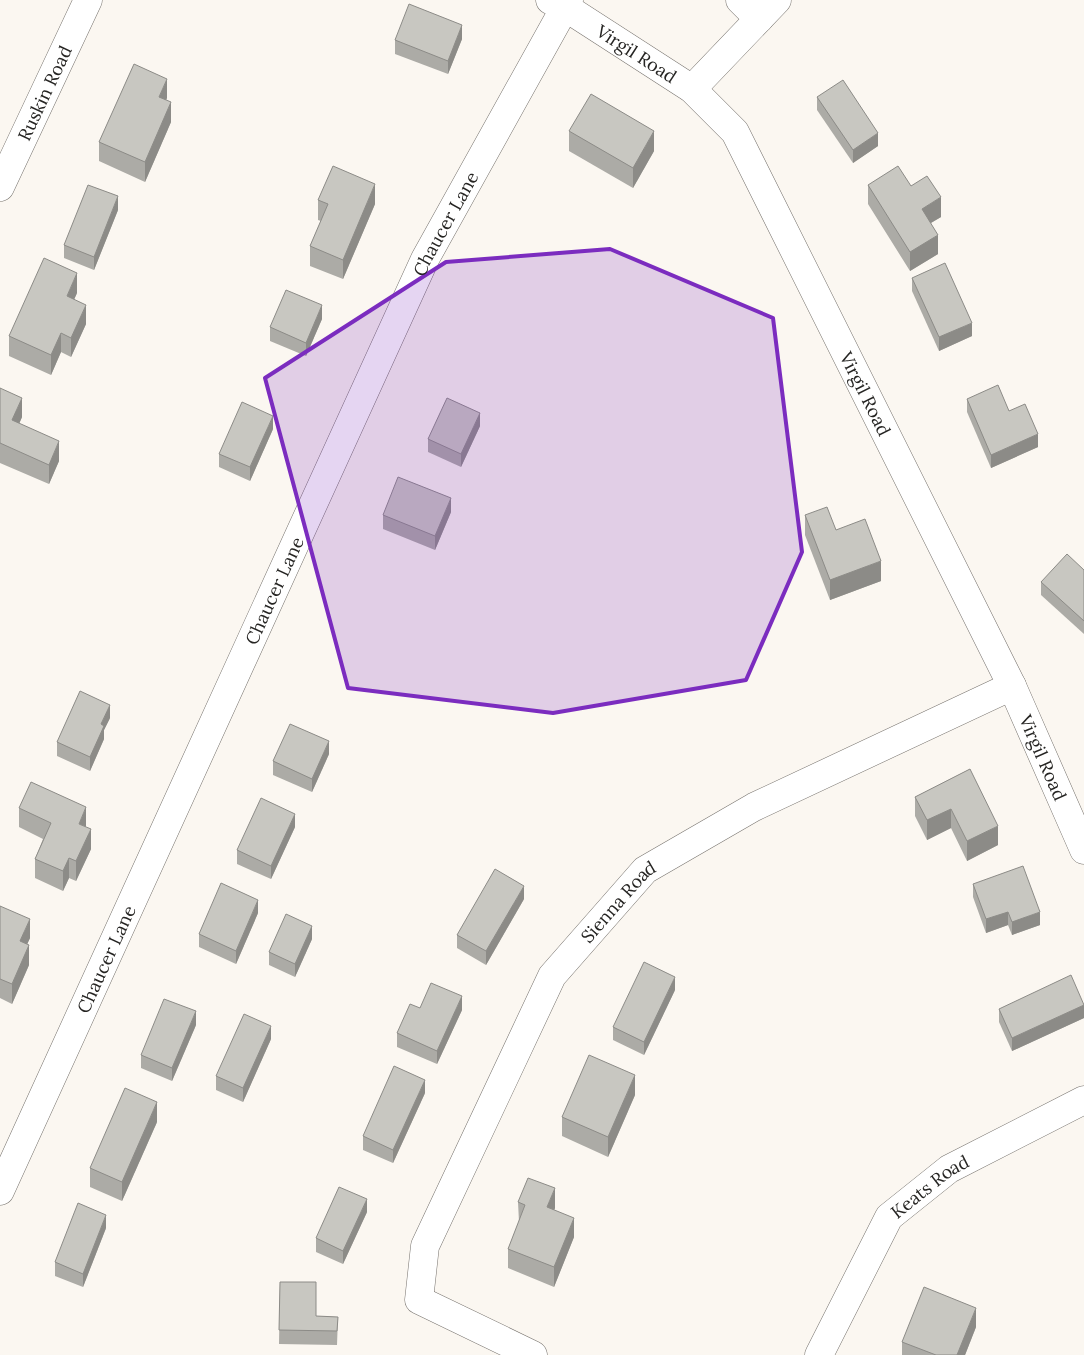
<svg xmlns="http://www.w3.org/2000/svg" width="1084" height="1355" viewBox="0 0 1084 1355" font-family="Lora,serif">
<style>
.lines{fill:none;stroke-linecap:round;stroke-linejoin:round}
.minor-casing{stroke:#76726d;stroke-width:29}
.minor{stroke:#fff;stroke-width:28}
.wall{fill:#acaba6}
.shaded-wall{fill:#8c8b87}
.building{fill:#c8c7c1;stroke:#8c8b87}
.marked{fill:#7b2cbf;fill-opacity:0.2;stroke:#7b2cbf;stroke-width:4;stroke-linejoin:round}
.labels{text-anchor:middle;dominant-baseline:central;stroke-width:4;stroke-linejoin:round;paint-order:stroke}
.street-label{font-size:18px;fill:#262523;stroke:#fff}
</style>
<rect width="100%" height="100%" fill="#fbf7f1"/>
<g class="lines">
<g class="minor-casing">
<g id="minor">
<path id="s1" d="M550 0 565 7 692 89 735 132 1012 686 1084 850"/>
<polyline points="740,0 759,19"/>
<polyline points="692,89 777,0"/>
<path id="s2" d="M0 187 88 0"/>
<path id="s3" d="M0 1191 425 259 569 0"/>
<path id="s4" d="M533 1355 419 1300 425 1246 552 976 645 870 754 807 1012 686"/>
<path id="s5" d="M819 1355 889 1217 949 1169 1084 1100"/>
</g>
</g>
<use href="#minor" class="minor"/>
</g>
<g class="wall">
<polygon points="462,39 448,74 395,54 395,40"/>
<polygon points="817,97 878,146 853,163 817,110"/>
<polygon points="167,98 166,100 171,122 145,182 99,161 99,142"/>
<polygon points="569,131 654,151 633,188 569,151"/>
<polygon points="868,185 911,186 941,217 931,223 938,254 910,271 868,204"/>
<polygon points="318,200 375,204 343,279 310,266 310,246 321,221 318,220"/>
<polygon points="118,210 94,270 64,258 64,245"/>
<polygon points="912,278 972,336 939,351 912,291"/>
<polygon points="77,293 74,299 86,324 71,357 61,352 51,375 9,356 9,336"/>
<polygon points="322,319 306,356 270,341 270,327"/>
<polygon points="0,388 22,417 19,424 59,461 49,484 0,463"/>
<polygon points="967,399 1009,411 1038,447 991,468 967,412"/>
<polygon points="480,426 461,467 428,452 428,439"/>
<polygon points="273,429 250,481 219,467 219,454"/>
<polygon points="451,512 435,550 383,529 383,515"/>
<polygon points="805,515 836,530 881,581 830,600 805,535"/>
<polygon points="1084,570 1084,634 1041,595 1041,582"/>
<polygon points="110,718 104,730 104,739 90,771 57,756 57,742"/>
<polygon points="329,754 312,792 273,775 273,761"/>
<polygon points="970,769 998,845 967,861 951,828 927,840 915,816 915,797"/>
<polygon points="19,808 86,827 91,849 76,881 69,878 63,891 35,878 35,859 43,839 19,827"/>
<polygon points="295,827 271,879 237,864 237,850"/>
<polygon points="973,884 1040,925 1012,935 1008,925 986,933 973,897"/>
<polygon points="524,899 486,965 457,948 457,935"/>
<polygon points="0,906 30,938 27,944 29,965 12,1004 0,998"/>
<polygon points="258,913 236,964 199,947 199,934"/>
<polygon points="312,939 295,977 269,965 269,952"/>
<polygon points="675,990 644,1055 613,1040 613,1027"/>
<polygon points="1084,1004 1084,1018 1012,1051 999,1022 999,1009"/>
<polygon points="462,1010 437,1064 397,1047 397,1033"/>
<polygon points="196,1025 172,1081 141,1068 141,1055"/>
<polygon points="271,1039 243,1102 216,1090 216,1076"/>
<polygon points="425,1093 393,1163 363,1150 363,1136"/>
<polygon points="635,1095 608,1157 562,1136 562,1117"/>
<polygon points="157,1122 122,1201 90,1187 90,1168"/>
<polygon points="518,1202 555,1208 554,1210 574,1237 554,1287 508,1268 508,1249 519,1222"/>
<polygon points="367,1212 343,1264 316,1252 316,1238"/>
<polygon points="106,1228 83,1287 55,1276 55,1262"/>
<polygon points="280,1282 316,1316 338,1317 337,1345 279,1344"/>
<polygon points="976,1327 965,1355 902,1355 902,1342"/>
</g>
<g class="shaded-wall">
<polygon points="462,25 462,39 448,74 448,61"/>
<polygon points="167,79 167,98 159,116 159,97"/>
<polygon points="171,102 171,122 145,182 145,162"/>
<polygon points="654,131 654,151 633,188 633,168"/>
<polygon points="878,133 878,146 853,163 853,150"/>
<polygon points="375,184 375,204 343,279 343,260"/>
<polygon points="118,196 118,210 94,270 94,257"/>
<polygon points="941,197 941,217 922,228 922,209"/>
<polygon points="938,235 938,254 910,271 910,252"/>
<polygon points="77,273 77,293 67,316 67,296"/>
<polygon points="86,305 86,324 71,357 71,338"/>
<polygon points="322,305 322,319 306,356 306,343"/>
<polygon points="972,323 972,336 939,351 939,337"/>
<polygon points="61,333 61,352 51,375 51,355"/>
<polygon points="22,398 22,417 12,440 12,420"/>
<polygon points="480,413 480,426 461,467 461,454"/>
<polygon points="273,416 273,429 250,481 250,467"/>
<polygon points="1038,434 1038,447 991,468 991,455"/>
<polygon points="59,441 59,461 49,484 49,465"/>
<polygon points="451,498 451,512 435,550 435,536"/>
<polygon points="881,561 881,581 830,600 830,580"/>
<polygon points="110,705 110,718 104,730 104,739 90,771 90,757 101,724"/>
<polygon points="329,741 329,754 312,792 312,779"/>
<polygon points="86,807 86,827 79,824"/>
<polygon points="951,809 951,828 927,840 927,820"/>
<polygon points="295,814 295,827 271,879 271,866"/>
<polygon points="998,826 998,845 967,861 967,841"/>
<polygon points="91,829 91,849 76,881 76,861"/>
<polygon points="69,858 69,878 63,891 63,871"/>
<polygon points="524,886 524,899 486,965 486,951"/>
<polygon points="258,900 258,913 236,964 236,951"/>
<polygon points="1008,912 1008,925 986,933 986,919"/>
<polygon points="1040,912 1040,925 1012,935 1012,922"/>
<polygon points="30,919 30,938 20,960 20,941"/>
<polygon points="312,926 312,939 295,977 295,964"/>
<polygon points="29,945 29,965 12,1004 12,984"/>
<polygon points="675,977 675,990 644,1055 644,1042"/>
<polygon points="462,996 462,1010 437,1064 437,1051"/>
<polygon points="1084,1005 1084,1018 1012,1051 1012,1038"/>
<polygon points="196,1011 196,1025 172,1081 172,1068"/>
<polygon points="271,1026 271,1039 243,1102 243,1088"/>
<polygon points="635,1075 635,1095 608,1157 608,1137"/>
<polygon points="425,1080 425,1093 393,1163 393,1150"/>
<polygon points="157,1102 157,1122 122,1201 122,1182"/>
<polygon points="555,1188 555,1208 547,1226 547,1207"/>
<polygon points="367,1199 367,1212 343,1264 343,1251"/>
<polygon points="106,1215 106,1228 83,1287 83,1274"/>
<polygon points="574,1218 574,1237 554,1287 554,1267"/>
<polygon points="976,1308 976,1327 965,1355 957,1355"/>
</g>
<g class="building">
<polygon points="409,4 462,25 448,61 395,40"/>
<polygon points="134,64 167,79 159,97 171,102 145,162 99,142"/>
<polygon points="843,80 878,133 853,150 817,97"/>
<polygon points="591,94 654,131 633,168 569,131"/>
<polygon points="333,166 375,184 343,260 310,246 328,204 318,200"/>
<polygon points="898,166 911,186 927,176 941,197 922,209 938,235 910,252 868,185"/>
<polygon points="88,185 118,196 94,257 64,245"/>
<polygon points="44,258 77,273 67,296 86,305 71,338 61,333 51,355 9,336"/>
<polygon points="945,263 972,323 939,337 912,278"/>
<polygon points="286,290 322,305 306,343 270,327"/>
<polygon points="998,385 1009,411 1025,404 1038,434 991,455 967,399"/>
<polygon points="0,388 22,398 12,420 59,441 49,465 0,443"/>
<polygon points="447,398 480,413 461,454 428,439"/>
<polygon points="242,402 273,416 250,467 219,454"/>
<polygon points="398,477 451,498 435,536 383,515"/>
<polygon points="827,507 836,530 865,519 881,561 830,580 805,515"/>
<polygon points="1067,554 1084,570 1084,621 1041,582"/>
<polygon points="80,691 110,705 101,724 104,726 90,757 57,742"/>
<polygon points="290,724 329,741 312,779 273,761"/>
<polygon points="970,769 998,826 967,841 951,809 927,820 915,797"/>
<polygon points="31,782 86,807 79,824 91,829 76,861 69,858 63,871 35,859 51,823 19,808"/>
<polygon points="261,798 295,814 271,866 237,850"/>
<polygon points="1023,866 1040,912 1012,922 1008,912 986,919 973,884"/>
<polygon points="495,869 524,886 486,951 457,935"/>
<polygon points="221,883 258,900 236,951 199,934"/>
<polygon points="0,906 30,919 20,941 29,945 12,984 0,979"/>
<polygon points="286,914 312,926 295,964 269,952"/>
<polygon points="644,962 675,977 644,1042 613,1027"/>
<polygon points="1071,975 1084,1005 1012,1038 999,1009"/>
<polygon points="431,983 462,996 437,1051 397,1033 410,1004 420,1008"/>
<polygon points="164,999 196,1011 172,1068 141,1055"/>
<polygon points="244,1014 271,1026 243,1088 216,1076"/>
<polygon points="589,1055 635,1075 608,1137 562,1117"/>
<polygon points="394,1066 425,1080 393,1150 363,1136"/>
<polygon points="125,1088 157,1102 122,1182 90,1168"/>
<polygon points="528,1178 555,1188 547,1207 574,1218 554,1267 508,1249 525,1205 518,1202"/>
<polygon points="339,1187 367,1199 343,1251 316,1238"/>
<polygon points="78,1203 106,1215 83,1274 55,1262"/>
<polygon points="280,1282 316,1282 316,1316 338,1317 337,1331 279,1330"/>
<polygon points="924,1287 976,1308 957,1355 936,1355 902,1342"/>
</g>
<path class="marked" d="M610 249 773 318 802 552 746 680 553 713 348 688 265 378 446 262Z"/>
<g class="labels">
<g class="street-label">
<text stroke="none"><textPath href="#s1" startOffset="102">Virgil Road</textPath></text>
<text stroke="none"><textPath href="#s2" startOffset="104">Ruskin Road</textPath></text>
<text stroke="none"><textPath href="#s3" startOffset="1065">Chaucer Lane</textPath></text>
<text stroke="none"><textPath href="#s1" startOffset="521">Virgil Road</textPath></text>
<text stroke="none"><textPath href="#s3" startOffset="660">Chaucer Lane</textPath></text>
<text stroke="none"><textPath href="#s1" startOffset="926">Virgil Road</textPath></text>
<text stroke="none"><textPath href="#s4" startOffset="579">Sienna Road</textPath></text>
<text stroke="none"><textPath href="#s3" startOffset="255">Chaucer Lane</textPath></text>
<text stroke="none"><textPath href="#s5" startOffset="206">Keats Road</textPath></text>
</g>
</g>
</svg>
